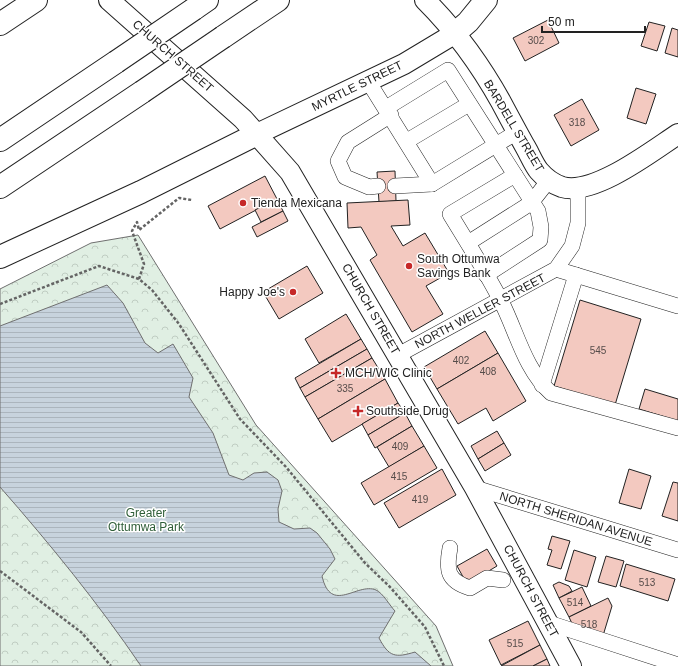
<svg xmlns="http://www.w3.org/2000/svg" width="678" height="666" viewBox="0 0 678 666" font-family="Arial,sans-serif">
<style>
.forest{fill:url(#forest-crowns);stroke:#6f6f6f}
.water{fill:url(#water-rules);stroke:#6f6f6f}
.building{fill:#f3c9c0;stroke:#222}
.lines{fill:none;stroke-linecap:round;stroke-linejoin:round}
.minor-casing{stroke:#222;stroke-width:16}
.major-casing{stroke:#222;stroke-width:22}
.highway-casing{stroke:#222;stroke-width:24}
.path{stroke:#646464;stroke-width:2.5;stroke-dasharray:3 2;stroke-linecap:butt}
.minor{stroke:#fff;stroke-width:15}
.major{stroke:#fff;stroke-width:20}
.highway{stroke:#fff;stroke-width:22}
.highway-bridge-casing{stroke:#222;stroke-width:24;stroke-linecap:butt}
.highway-bridge{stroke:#fff;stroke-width:22}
.poi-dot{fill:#c62828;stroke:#fff;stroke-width:1.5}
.labels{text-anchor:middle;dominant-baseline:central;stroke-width:3;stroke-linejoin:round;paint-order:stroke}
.number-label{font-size:10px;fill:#564c4a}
.street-label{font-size:12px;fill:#222;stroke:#fff}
.poi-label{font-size:12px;fill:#222;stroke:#fff;text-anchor:start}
.park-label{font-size:12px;fill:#2f5e38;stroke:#fff}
</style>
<defs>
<pattern id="forest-crowns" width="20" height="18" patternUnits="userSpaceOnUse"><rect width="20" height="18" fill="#e0efe3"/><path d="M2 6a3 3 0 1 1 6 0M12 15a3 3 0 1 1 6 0" fill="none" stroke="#c0cdc2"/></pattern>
<pattern id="water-rules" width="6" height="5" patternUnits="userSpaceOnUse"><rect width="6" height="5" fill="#c7d3dd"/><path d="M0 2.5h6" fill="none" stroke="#abb5bd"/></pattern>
</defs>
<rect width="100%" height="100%" fill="#fff"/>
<polygon class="forest" points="138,235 256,425 436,626 453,666 0,666 0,289 91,243"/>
<path class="water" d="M107 285 123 303 145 343 158 353 173 344 193 378 189 397 213 433 229 475 243 480 254 473 267 472 278 480 282 491 278 509 279 522 294 529 310 528 317 533 330 549 335 559 322 576C331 615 357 582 376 590 383 593 390 606 395 611L379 638C389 657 395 658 415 652L431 666H141C98 603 50 544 0 487V326Z"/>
<g class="building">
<polygon points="548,20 559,43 525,61 513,38"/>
<polygon points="649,22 665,26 657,51 641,46"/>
<polygon points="672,28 678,30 678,57 665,53"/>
<polygon points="636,88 656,94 646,124 627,118"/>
<polygon points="582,99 599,130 571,146 554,115"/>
<polygon points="395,171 396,201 379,202 377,172"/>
<polygon points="265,176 277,199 220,229 208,206"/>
<polygon points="277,199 283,211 261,222 255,210"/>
<polygon points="408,200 410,225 391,226 403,246 425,233 449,273 426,286 443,314 412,332 370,260 377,255 361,227 348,228 347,203"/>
<polygon points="283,211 288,221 257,237 252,227"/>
<polygon points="307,266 323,293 279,319 263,292"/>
<polygon points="580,300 641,319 615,405 554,386"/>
<polygon points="346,314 361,339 319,363 305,339"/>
<polygon points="485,331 498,353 437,389 424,367"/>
<polygon points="361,339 367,349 300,388 295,378"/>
<polygon points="367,349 372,358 305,397 300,388"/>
<polygon points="498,353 526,401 493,421 486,408 458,424 437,389"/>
<polygon points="372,358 385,379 318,419 305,397"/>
<polygon points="385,379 398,403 332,442 318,419"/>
<polygon points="645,389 678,399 678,421 639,409"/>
<polygon points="398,403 405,413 368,435 362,424"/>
<polygon points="405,413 412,426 375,448 368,435"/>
<polygon points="412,426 424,446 389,467 377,447"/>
<polygon points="497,431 504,443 478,459 471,446"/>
<polygon points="504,443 511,455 485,471 478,459"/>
<polygon points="424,446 437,468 374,505 361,483"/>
<polygon points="442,469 456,495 399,528 384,503"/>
<polygon points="629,469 651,476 641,509 619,503"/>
<polygon points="673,482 678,483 678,521 662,516"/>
<polygon points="552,536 570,541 561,569 547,565 552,550 548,549"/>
<polygon points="487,549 497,566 467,584 457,566"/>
<polygon points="574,550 596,557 587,587 565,580"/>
<polygon points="606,556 624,561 616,587 598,582"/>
<polygon points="626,564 675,579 668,601 620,586"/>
<polygon points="559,582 569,586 572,591 559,598 553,585"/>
<polygon points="582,587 591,606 569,617 559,598"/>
<polygon points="608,598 612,606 602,639 575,630 569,617"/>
<polygon points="528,621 540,645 501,665 489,640"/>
<polygon points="540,645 547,659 533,666 501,666"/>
<polygon points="547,659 550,666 533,666"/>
</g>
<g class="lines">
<g class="minor-casing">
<g id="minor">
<polyline points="368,81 432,184 517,132"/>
<polyline points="386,108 448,70 538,211 541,227 540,240 486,275"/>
<polyline points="407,141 469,104"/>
<path d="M515 175 450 214C467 242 485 270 500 299 516 329 524 369 551 393L678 428"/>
<polyline points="378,186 369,187 345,177 338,161 348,142 391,115"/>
<polyline points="395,186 432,184"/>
<polyline points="468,243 531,203 549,180"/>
<polyline points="556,269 678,306"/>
<polyline points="398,355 556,269 572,246 578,223 578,187"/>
<polyline points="542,385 576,275"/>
<polyline points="475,488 678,550"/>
<path d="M450 548C446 570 447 581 470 588L487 578 503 580"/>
<polyline points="549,623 678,665"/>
</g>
</g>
<g class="major-casing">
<g id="major">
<polyline points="109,0 243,119 290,172 475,488 571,666"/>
<path d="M425 0C454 29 481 66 501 102 509 117 517 132 526 148 530 155 534 165 539 171 545 178 553 184 562 187 594 196 652 151 678 134"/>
<polyline points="257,134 404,64 454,34"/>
</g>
</g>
<g class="highway-casing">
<g id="highway">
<polyline points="194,9 207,0"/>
<polyline points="0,24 36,0"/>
<polyline points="454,34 468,22 486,0"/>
<polyline points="223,37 278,0"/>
<polyline points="0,140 116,62"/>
<polyline points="0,187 142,92"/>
<polyline points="0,257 141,192 257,134"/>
</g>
</g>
<g class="path">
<polyline points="139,279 144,264 132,231 137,222 139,230 179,198 192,200"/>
<polyline points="0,304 99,266 139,279 152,290 179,324 240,419 286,467 365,563 390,587 425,627 444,666"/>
<polyline points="0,571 81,632 111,666"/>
</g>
<use href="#minor" class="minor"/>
<use href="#major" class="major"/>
<use href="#highway" class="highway"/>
<g class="highway-bridge-casing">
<g id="highway-bridge">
<polyline points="116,62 194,9"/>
<polyline points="142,92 223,37"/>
</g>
</g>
<use href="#highway-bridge" class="highway-bridge"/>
</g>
<g class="poi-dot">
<circle cx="243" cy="203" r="4"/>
<circle cx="409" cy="266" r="4"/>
<circle cx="293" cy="292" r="4"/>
<path d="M334 367h4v4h4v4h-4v4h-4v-4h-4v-4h4z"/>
<path d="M356 405h4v4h4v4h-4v4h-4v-4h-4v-4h4z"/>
</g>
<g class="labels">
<g class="number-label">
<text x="536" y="40">302</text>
<text x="577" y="122">318</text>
<text x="598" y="350">545</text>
<text x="461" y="360">402</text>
<text x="488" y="371">408</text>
<text x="345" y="388">335</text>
<text x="400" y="446">409</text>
<text x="399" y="476">415</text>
<text x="420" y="499">419</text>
<text x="647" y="582">513</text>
<text x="575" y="602">514</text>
<text x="589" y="624">518</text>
<text x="515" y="643">515</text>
</g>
<g class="street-label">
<text transform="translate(173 56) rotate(41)">CHURCH STREET</text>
<text transform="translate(357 86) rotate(-26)">MYRTLE STREET</text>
<text transform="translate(514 126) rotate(59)">BARDELL STREET</text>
<text transform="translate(371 309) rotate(60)">CHURCH STREET</text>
<text transform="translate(480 311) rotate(-28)">NORTH WELLER STREET</text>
<text transform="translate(576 519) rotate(17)">NORTH SHERIDAN AVENUE</text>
<text transform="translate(531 591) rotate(62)">CHURCH STREET</text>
</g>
<g class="poi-label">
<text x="251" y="203">Tienda Mexicana</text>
<text x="417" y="259">South Ottumwa<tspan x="417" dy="14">Savings Bank</tspan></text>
<text x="285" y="292" text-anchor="end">Happy Joe's</text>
<text x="345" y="373">MCH/WIC Clinic</text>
<text x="366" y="411">Southside Drug</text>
</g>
<g class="park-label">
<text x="146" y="513">Greater<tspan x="146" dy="14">Ottumwa Park</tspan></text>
</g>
</g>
<path d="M542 26v6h103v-6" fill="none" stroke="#222222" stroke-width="2"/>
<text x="548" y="26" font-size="12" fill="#222222" stroke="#ffffff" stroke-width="3" paint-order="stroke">50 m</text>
</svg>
